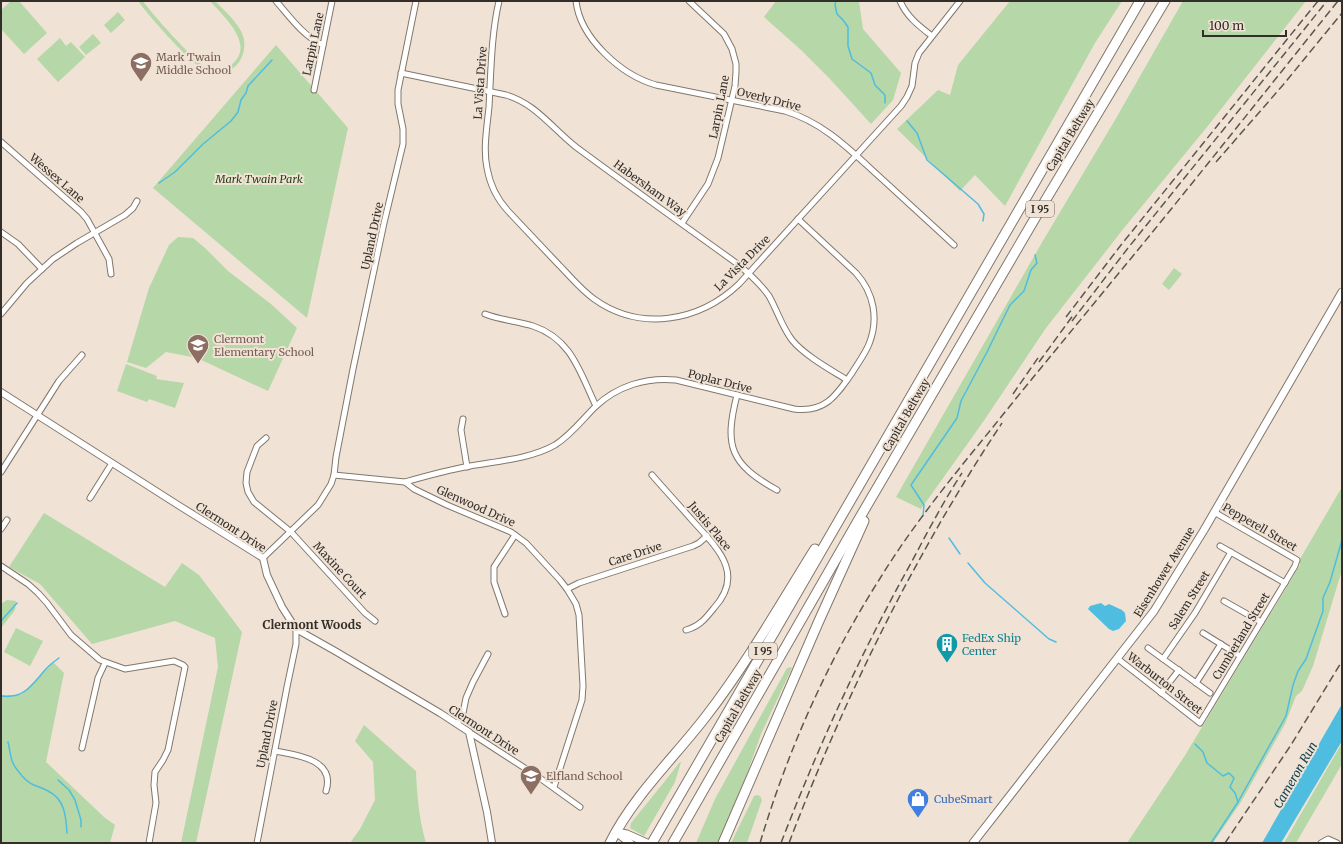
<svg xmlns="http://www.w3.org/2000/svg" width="1343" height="844" viewBox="0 0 1343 844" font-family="Merriweather,serif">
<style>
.green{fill:#b6d7a7}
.water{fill:#4fbde0}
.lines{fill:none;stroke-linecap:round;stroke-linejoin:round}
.stream{stroke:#4fbde0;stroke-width:1.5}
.minor-casing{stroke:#82776b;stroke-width:7}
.tertiary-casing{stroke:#82776b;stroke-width:8}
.secondary-casing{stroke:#82776b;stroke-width:9}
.motorway-casing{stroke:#82776b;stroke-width:11}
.minor{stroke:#fff;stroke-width:5}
.tertiary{stroke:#fff;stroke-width:6}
.secondary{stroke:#fff;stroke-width:7}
.motorway{stroke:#fff;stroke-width:9}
.rail{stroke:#5c564f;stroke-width:1.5;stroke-dasharray:8 4;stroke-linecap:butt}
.labels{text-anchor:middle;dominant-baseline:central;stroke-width:4;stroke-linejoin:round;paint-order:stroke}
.shield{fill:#f0e3d6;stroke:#6c645d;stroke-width:1}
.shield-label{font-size:10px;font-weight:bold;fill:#332e29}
.street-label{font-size:11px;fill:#332e29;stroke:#f0e3d6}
.education-label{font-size:11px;fill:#785e54;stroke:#f0e3d6;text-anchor:start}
.park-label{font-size:11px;font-style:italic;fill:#1c3b09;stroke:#f0e3d6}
.culture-label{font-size:11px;fill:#0d838f;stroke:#f0e3d6;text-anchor:start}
.shop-label{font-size:11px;fill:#366cbe;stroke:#f0e3d6;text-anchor:start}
.neighbourhood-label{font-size:12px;font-weight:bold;fill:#332e29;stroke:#f0e3d6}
.water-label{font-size:12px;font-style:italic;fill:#124251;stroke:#f0e3d6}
</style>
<rect width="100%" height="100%" fill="#f0e3d6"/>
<g class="green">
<polygon points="11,1 19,1 47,33 24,54 1,29 1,10"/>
<path d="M138 1H143C151 13 196 63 207 68 214 70 225 69 231 65 257 45 223 16 210 1H215C224 10 235 20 241 31 253 55 231 82 206 71 193 66 147 14 138 1Z"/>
<polygon points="776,1 859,1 863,29 901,73 893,100 871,124 830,79 801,50 764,17"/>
<polygon points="1010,1 1122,1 1095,43 1005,206 975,175 960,191 897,129 938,90 950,95 958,65"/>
<polygon points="1183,1 1306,1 1207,127 1124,228 1046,328 983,422 921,509 896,497 1044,239 1115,120"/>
<polygon points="118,12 125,20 111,33 104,25"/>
<polygon points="93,34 101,43 86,55 79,47"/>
<polygon points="60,38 66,46 71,42 85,57 58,82 37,59"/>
<polygon points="276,45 348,128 307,318 153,188"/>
<polygon points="178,237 193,238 205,248 228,271 271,304 297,328 268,391 197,358 166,352 146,368 127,362 149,288 169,245"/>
<polygon points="1174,268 1182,274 1169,290 1162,284"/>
<polygon points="126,364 157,376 156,379 184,383 175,408 149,399 147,402 117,391"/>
<polygon points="1342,487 1342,570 1313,666 1302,691 1296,696 1285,724 1241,802 1213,843 1127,843 1184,757 1300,565 1300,559"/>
<polygon points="44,513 165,587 182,563 199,575 242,632 196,843 181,843 218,667 215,638 175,621 92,644 40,584 9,567"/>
<polygon points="7,600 16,601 15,610 1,628 1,604"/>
<polygon points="16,628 43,641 30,666 4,652"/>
<polygon points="53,662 64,673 46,762 104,817 115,825 110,843 1,843 1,695 21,695"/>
<polygon points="791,667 792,668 761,734 744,782 718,843 696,843 715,799 787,668"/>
<path d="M364 725 416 771C417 796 419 819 426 843H350L360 829 375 800 373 762 355 741Z"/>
<polygon points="1342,743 1342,764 1296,843 1284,843"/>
<polygon points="680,762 681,762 675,782 644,836 630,828 631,823 665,781"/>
<polygon points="757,795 760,796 762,800 747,843 731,843 754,796"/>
</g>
<g class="water">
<polygon points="1101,603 1105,606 1109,604 1122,610 1125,613 1126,621 1119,629 1113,631 1109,629 1088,609 1090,606"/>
<polygon points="1342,704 1342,741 1281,843 1262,843"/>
</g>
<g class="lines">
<g class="stream">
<polyline points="836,1 835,5 837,14 843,20 848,27 848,46 852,59 871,73 875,85 885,95 885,103"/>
<polyline points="907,121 917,133 927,160 978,204 984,214 983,221"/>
<polyline points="159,183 175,172 203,144 231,121 238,112 241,100 246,93 248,86 272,60"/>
<polyline points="923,516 924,505 911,485 957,418 961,401 987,352 1010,305 1024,291 1031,270 1037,263 1035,255"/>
<polyline points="949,538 960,554"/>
<polyline points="968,563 985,583 1049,639 1056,642"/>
<polyline points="1,621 17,603"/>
<path d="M1 696C24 699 31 686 45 670 49 665 55 661 59 658"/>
<path d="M8 742C10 749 10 757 13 763 15 768 19 772 22 776 32 787 37 785 48 791 65 799 66 817 67 833"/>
<polyline points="1195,744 1203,752 1207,763 1223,776 1229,773 1234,778 1230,787 1235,793 1238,802"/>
<polyline points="58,780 69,790 75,800 81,820 81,827"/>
<polyline points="1211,843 1238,802 1286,716 1293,685 1298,671 1306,659 1323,611 1323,598 1330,582 1342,540"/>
</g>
<g class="minor-casing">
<g id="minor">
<path d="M276 1C290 17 303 36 323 45"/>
<path d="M499 1C491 36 491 72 489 107 487 127 483 149 487 168 490 185 497 199 508 211 525 229 542 247 559 265 570 276 580 289 594 299 640 332 699 322 739 284L901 106 907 97 912 86 915 63 919 53 960 1"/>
<path d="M576 1C580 38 621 75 656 85L785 111C825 123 852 152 882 179 906 201 930 223 954 245"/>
<path d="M900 1C907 17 919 26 932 36"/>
<path d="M401 73 506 95C535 103 553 129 576 147 630 187 685 226 739 265 750 275 761 284 769 296 777 310 782 327 792 340 804 355 831 370 847 380"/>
<polyline points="314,90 332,1"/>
<polyline points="1,142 81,212 87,219 109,259 111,274"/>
<polyline points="682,223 708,184 718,158 735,86 736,72 736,64 732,49 724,34 689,1"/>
<polyline points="1,232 18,244 42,269"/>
<polyline points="1,314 27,283 53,259 77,243 125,215 133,208 137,201"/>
<path d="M485 314C500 320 517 321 533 326 572 339 580 373 596 406"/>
<path d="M737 395C724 446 730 464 777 490"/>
<polyline points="463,419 461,430 467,467"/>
<polyline points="266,438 257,446 247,472 246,483 248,492 254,502 291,532 365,613 375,621"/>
<polyline points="1,472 59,381 82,355"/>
<polyline points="334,475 405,482 414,489 447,505 511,532 526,543 560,580 567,589 576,604 579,615 583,686 582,700 554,787"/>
<path d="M652 475C665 490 679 505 692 520 716 547 746 573 714 608 705 619 700 626 686 630"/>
<path d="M405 482C426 476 448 470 470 466 498 461 530 459 555 445 571 435 582 420 595 407 617 386 646 377 676 380L794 409C825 413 836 396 852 373 858 363 865 354 869 344 879 319 874 293 856 273L798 219"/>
<polyline points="90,498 112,463"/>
<polyline points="1,529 7,520"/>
<polyline points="1220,546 1285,583"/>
<polyline points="263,558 318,505 331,484 334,475 336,457 353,369 384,223 403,144 403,129 398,104 398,90 416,1"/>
<polyline points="1,566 28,584 38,593 47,603 71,635 100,660 125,669 174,661 183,665 185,667 168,750 163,760 155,772 154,785 156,803 149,843"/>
<polyline points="567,589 579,583 693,546 699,543 707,536"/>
<polyline points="1224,601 1261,622"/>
<polyline points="505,614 494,582 494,567 515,535"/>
<polyline points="1203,633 1240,656"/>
<polyline points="1148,648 1210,693"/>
<polyline points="1118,659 1200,723 1295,566 1297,560 1214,512"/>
<polyline points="1163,659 1195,613 1231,552"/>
<polyline points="1196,683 1221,644"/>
<polyline points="1161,693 1179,670"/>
<polyline points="457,724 463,713 466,698 473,682 488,654"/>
<polyline points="469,732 537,776 580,807"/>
<polyline points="82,748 98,678 105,663"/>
<path d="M275 751C296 755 336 759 326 791"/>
<polyline points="257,843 287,687 296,644 296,629"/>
<polyline points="1321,843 1328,839 1337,843"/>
</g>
</g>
<g class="tertiary-casing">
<polyline id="tertiary" points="1,392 178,505 263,558 267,575 275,592 282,607 296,629 335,651 440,713 469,732 487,812 492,843"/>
</g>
<g class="secondary-casing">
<g id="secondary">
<polyline points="616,832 627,834 647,843"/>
<polyline points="616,832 630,843"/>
<polyline points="973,843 1154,611 1204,530 1342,292"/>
</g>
</g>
<g class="motorway-casing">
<g id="motorway">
<path d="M610 843C634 795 675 757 707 715 747 663 780 605 815 549"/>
<polyline points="652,843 1140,1"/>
<polyline points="673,843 859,519 1048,196 1165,1"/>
<polyline points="723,843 818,623 864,521"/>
</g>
</g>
<use href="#minor" class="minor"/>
<use href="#tertiary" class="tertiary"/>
<use href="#secondary" class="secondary"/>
<use href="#motorway" class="motorway"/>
<g class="rail">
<polyline points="1216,162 1283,85 1342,13"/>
<polyline points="1066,317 1121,245 1318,1"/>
<polyline points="1072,321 1128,248 1327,1"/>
<polyline points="1039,362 1074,314"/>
<polyline points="1013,394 1040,355"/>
<path d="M760 843C788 750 827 662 879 580 912 526 953 476 993 427 1033 377 1074 328 1114 279 1190 187 1264 93 1338 1"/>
<path d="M781 843C818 747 861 653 911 563 927 533 943 502 962 473"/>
<path d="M789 843C845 696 915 554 1002 423"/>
<polyline points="1225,843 1291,745 1342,661"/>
</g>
</g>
<defs>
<g id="school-pin" transform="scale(1.15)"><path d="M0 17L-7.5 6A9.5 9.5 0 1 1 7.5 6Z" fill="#8d6e63" stroke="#f0e3d6"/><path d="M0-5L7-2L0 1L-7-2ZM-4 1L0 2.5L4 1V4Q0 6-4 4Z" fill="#fff"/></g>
<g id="building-pin" transform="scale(1.15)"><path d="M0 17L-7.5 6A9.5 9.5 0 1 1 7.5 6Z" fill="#0f9aa8" stroke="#f0e3d6"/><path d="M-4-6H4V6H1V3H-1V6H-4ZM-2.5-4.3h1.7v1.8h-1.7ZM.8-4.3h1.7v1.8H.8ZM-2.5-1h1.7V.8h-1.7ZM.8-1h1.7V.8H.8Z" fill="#fff"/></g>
<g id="shop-pin" transform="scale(1.15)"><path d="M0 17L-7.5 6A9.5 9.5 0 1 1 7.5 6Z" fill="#3f7fe0" stroke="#f0e3d6"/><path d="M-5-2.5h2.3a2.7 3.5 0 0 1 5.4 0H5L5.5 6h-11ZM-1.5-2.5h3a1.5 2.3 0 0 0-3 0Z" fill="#fff"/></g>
</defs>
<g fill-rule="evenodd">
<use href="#school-pin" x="141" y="63"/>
<use href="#school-pin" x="198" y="345"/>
<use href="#building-pin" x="947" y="644"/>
<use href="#school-pin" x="531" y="776"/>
<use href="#shop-pin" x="918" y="799"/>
</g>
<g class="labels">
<g class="shield">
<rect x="1026" y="201" width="28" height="16" rx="3"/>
<rect x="749" y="643" width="28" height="16" rx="3"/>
</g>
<g class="shield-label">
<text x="1040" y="209">I 95</text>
<text x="763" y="651">I 95</text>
</g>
<g class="street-label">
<text transform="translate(313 44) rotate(-78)">Larpin Lane</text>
<text transform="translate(480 83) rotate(-86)">La Vista Drive</text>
<text transform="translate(769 99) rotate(14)">Overly Drive</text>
<text transform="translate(719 107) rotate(-79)">Larpin Lane</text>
<text transform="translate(1070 135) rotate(-59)">Capital Beltway</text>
<text transform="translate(57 178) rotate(41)">Wessex Lane</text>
<text transform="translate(650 188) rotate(36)">Habersham Way</text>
<text transform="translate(372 236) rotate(-78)">Upland Drive</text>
<text transform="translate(742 263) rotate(-45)">La Vista Drive</text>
<text transform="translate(720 381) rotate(14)">Poplar Drive</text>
<text transform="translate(906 415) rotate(-60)">Capital Beltway</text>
<text transform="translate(476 506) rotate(24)">Glenwood Drive</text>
<text transform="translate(710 526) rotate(50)">Justis Place</text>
<text transform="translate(231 527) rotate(33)">Clermont Drive</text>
<text transform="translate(1260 527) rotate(30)">Pepperell Street</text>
<text transform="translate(635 554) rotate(-18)">Care Drive</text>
<text transform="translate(340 570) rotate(47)">Maxine Court</text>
<text transform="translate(1164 572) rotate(-58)">Eisenhower Avenue</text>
<text transform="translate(1189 600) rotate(-58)">Salem Street</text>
<text transform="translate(1241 636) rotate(-59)">Cumberland Street</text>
<text transform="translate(1165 683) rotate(38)">Warburton Street</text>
<text transform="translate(738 706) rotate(-60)">Capital Beltway</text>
<text transform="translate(484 730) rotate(33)">Clermont Drive</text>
<text transform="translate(267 734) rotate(-79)">Upland Drive</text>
</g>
<g class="education-label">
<text x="156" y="57">Mark Twain<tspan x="156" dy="13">Middle School</tspan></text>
<text x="214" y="339">Clermont<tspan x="214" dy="13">Elementary School</tspan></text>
<text x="546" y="776">Elfland School</text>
</g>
<g class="park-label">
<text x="259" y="179">Mark Twain Park</text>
</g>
<g class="culture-label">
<text x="962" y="638">FedEx Ship<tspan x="962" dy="13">Center</tspan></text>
</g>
<g class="shop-label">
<text x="934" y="799">CubeSmart</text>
</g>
<g class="neighbourhood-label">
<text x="312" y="624">Clermont Woods</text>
</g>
<g class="water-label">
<text transform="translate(1295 775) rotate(-60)">Cameron Run</text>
</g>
</g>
<rect width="1343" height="844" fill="none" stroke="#332e29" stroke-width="4"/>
<path d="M1203 30v6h83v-6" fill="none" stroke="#332e29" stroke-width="2"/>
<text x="1209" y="30" font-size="12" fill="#332e29" stroke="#f0e3d6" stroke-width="3" paint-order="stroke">100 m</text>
</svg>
